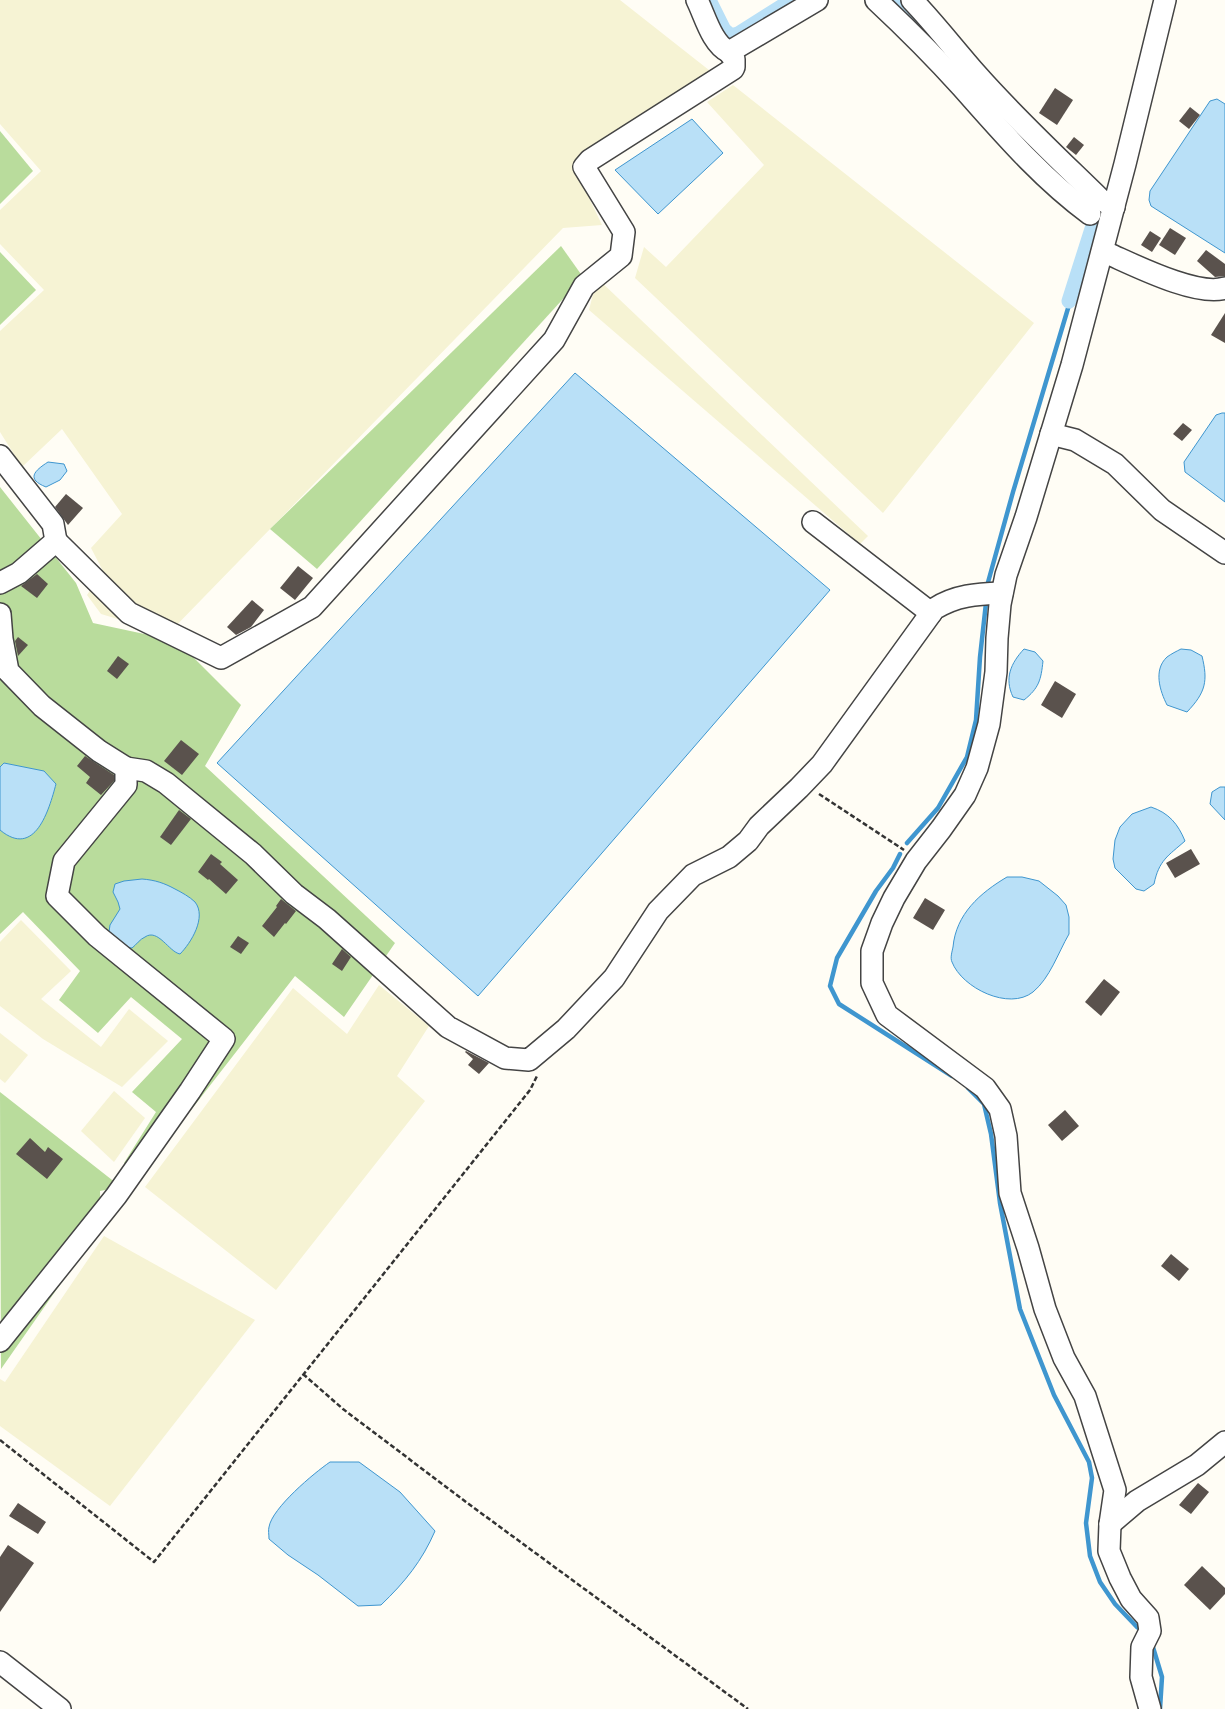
<svg xmlns="http://www.w3.org/2000/svg" width="1225" height="1709" viewBox="0 0 1225 1709" font-family="'Roboto Serif',serif">
<style>
.farmland{fill:#f6f3d4}
.forest{fill:#b9dc9c}
.water{fill:#b9e0f7;stroke:#3f96cf}
.lines{fill:none;stroke-linecap:round;stroke-linejoin:round}
.stream{stroke:#3f96cf;stroke-width:4.5}
.canal{stroke:#b9e0f7;stroke-width:15}
.building{fill:#5a524d}
.minor-casing{stroke:#444;stroke-width:24}
.path{stroke:#333;stroke-width:2.5;stroke-dasharray:5 2.5;stroke-linecap:butt}
.minor{stroke:#fff;stroke-width:21}
</style>
<rect width="100%" height="100%" fill="#fffdf5"/>
<g class="farmland">
<polygon points="0,0 620,0 714,74 574,166 602,225 563,228 168,634 101,614 87,595 103,571 91,548 122,514 62,429 22,467 0,432 0,331 44,290 0,244 0,210 41,171 0,124"/>
<polygon points="733,85 1034,323 883,513 635,278 644,247 666,267 764,165 707,102"/>
<polygon points="597,278 868,536 860,544 589,310"/>
<polygon points="21,920 71,971 41,999 101,1047 129,1009 168,1041 122,1087 43,1039 0,1006 0,942"/>
<polygon points="379,985 429,1026 397,1076 425,1101 276,1290 145,1187 293,988 347,1034"/>
<polygon points="0,1033 28,1055 5,1083 0,1079"/>
<polygon points="114,1091 145,1118 114,1162 81,1131"/>
<polygon points="104,1236 255,1320 110,1506 0,1426 0,1379 5,1382"/>
</g>
<g class="forest">
<polygon points="0,131 33,171 0,204"/>
<polygon points="561,246 583,277 317,569 270,529"/>
<polygon points="0,252 36,290 0,325"/>
<polygon points="0,487 76,583 93,623 177,641 241,705 205,766 395,943 344,1017 295,976 139,1177 124,1163 156,1112 132,1092 182,1039 131,997 98,1033 59,1000 80,971 23,912 0,934"/>
<polygon points="0,1092 121,1187 100,1191 101,1226 1,1369"/>
</g>
<g class="water">
<polygon points="1217,99 1225,104 1225,253 1151,206 1149,200 1150,191 1210,101"/>
<polygon points="692,119 723,153 658,214 615,170"/>
<polygon points="575,373 830,590 478,996 217,763"/>
<polygon points="1222,413 1225,413 1225,502 1185,472 1184,462 1216,415"/>
<path d="M48 462 64 464 67 471 60 480 46 487C26 479 34 471 48 462Z"/>
<path d="M1024 649 1035 652 1043 661C1041 680 1039 688 1024 700L1013 697C1004 678 1011 663 1024 649Z"/>
<path d="M1181 649 1191 650 1202 656C1208 681 1206 692 1187 712L1167 705C1160 691 1153 670 1167 657 1171 654 1177 651 1181 649Z"/>
<path d="M4 763 44 771 56 784C49 810 35 859 0 830V767Z"/>
<polygon points="1220,787 1225,787 1225,820 1210,804 1212,792"/>
<path d="M1151 807C1169 813 1178 824 1185 841 1168 856 1159 860 1154 884L1144 891 1136 889 1115 868 1113 859 1115 840 1120 827 1132 814Z"/>
<path d="M1007 877H1022L1039 881 1058 896 1066 905 1069 917V934C1058 953 1050 978 1033 992 1009 1011 962 988 952 962 950 958 952 952 953 947 956 914 980 893 1007 877Z"/>
<path d="M142 879C155 880 164 883 175 889 181 892 190 897 195 902 207 917 191 943 180 954 169 952 158 928 145 937 140 939 136 945 132 948L123 947 109 932 110 925 120 909 118 902 113 892 115 884 124 881Z"/>
<path d="M330 1462H359L400 1492 435 1531C422 1561 405 1582 381 1605L358 1606 318 1575 288 1555 269 1539C269 1535 268 1530 269 1527 272 1508 314 1473 330 1462Z"/>
</g>
<g class="lines">
<g class="stream">
<polyline points="987,586 1013,492 1072,295"/>
<polyline points="907,843 938,808 967,757 976,720 980,657 986,603"/>
<polyline points="900,854 893,868 876,891 837,958 830,986 839,1004 952,1076"/>
<polyline points="968,1088 984,1104 991,1134 1000,1203 1020,1309 1054,1395 1089,1462 1092,1478 1086,1523 1090,1556 1100,1582 1115,1604 1137,1627 1142,1630"/>
<polyline points="1152,1644 1162,1677 1160,1709"/>
</g>
<g class="canal">
<polyline points="709,0 724,30 731,36 738,34 792,0"/>
<polyline points="892,0 922,31"/>
<polyline points="1069,301 1097,213 1091,206"/>
</g>
</g>
<g class="building">
<polygon points="1055,88 1073,100 1057,125 1039,113"/>
<polygon points="1190,107 1200,115 1189,129 1179,121"/>
<polygon points="1074,137 1084,145 1076,155 1066,147"/>
<polygon points="1170,228 1186,238 1175,255 1159,245"/>
<polygon points="1150,231 1161,238 1152,252 1141,245"/>
<polygon points="1206,250 1225,264 1225,276 1215,277 1197,261"/>
<polygon points="1225,313 1225,343 1211,335"/>
<polygon points="1183,423 1192,430 1182,441 1173,434"/>
<polygon points="66,494 83,508 68,525 55,507"/>
<polygon points="298,566 313,578 295,600 280,588"/>
<polygon points="37,574 48,584 37,598 21,586"/>
<polygon points="252,600 264,610 251,627 236,635 227,627"/>
<polygon points="18,637 28,645 18,656 15,641"/>
<polygon points="118,656 129,664 117,679 107,671"/>
<polygon points="1055,681 1076,694 1062,718 1041,705"/>
<polygon points="181,740 199,754 182,775 164,761"/>
<polygon points="85,756 114,775 114,781 101,795 86,783 90,777 77,766"/>
<polygon points="179,810 191,819 171,845 160,837"/>
<polygon points="1191,849 1200,864 1175,878 1166,863"/>
<polygon points="211,854 222,862 220,864 238,880 226,894 209,879 208,880 198,872"/>
<polygon points="925,898 945,910 933,930 913,918"/>
<polygon points="281,899 296,911 286,924 285,923 274,937 262,926 277,907 276,906"/>
<polygon points="238,936 249,943 241,954 230,947"/>
<polygon points="342,949 351,957 342,971 332,964"/>
<polygon points="1104,979 1120,992 1101,1016 1085,1002"/>
<polygon points="466,1051 489,1063 479,1074 468,1065 473,1059 465,1052"/>
<polygon points="1065,1110 1079,1126 1062,1141 1048,1125"/>
<polygon points="30,1138 45,1152 48,1147 63,1159 47,1179 16,1154"/>
<polygon points="1171,1254 1189,1269 1179,1281 1161,1266"/>
<polygon points="1198,1483 1209,1492 1191,1514 1179,1505"/>
<polygon points="18,1503 46,1522 38,1534 9,1516"/>
<polygon points="8,1545 34,1563 0,1612 0,1557"/>
<polygon points="1202,1566 1225,1588 1225,1594 1210,1610 1184,1585"/>
</g>
<g class="lines">
<g class="minor-casing">
<g id="minor">
<path d="M697 0C705 16 712 44 729 52L817 0"/>
<path d="M876 0C906 28 935 57 962 87 1002 132 1041 178 1090 214"/>
<path d="M912 0C935 24 955 50 977 75 1015 118 1058 158 1100 199L1114 207"/>
<path d="M1102 253 1109 254C1136 266 1198 297 1225 288"/>
<polyline points="1051,434 1075,440 1115,464 1162,510 1225,553"/>
<polyline points="0,456 53,524 56,541 19,573 0,583"/>
<polyline points="813,522 931,613"/>
<polyline points="56,541 129,613 221,658 312,607 554,340 584,286 621,256 624,232 584,167 590,160 733,69 734,67 734,59 729,52"/>
<polyline points="0,614 2,639 8,671 42,706 99,751 126,768 126,785 64,861 57,896 97,936 224,1039 190,1091 116,1196 0,1341"/>
<path d="M126 768 146 771 166 783 253 854 294 894 327 919 448 1027 505 1058 529 1060 566 1029 614 978 658 911 693 875 729 857 748 841 759 826 799 788 822 764 934 609C956 595 977 594 1002 593"/>
<polyline points="1110,1524 1137,1501 1197,1465 1225,1442"/>
<polyline points="0,1662 60,1709"/>
<polyline points="1150,1709 1141,1677 1142,1647 1150,1631 1148,1618 1131,1599 1120,1578 1109,1551 1110,1524 1115,1490 1085,1396 1064,1358 1045,1309 1028,1248 1010,1193 1006,1136 1000,1109 985,1088 887,1015 872,983 872,951 882,923 894,898 916,861 941,829 965,795 977,768 989,724 996,672 997,638 1000,604 1006,575 1026,517 1072,365 1125,164 1165,0"/>
</g>
</g>
<g class="path">
<polyline points="819,794 904,850"/>
<polyline points="303,1374 343,1409 466,1502 748,1709"/>
<polyline points="0,1440 154,1562 530,1090 537,1076"/>
</g>
<use href="#minor" class="minor"/>
</g>
</svg>
